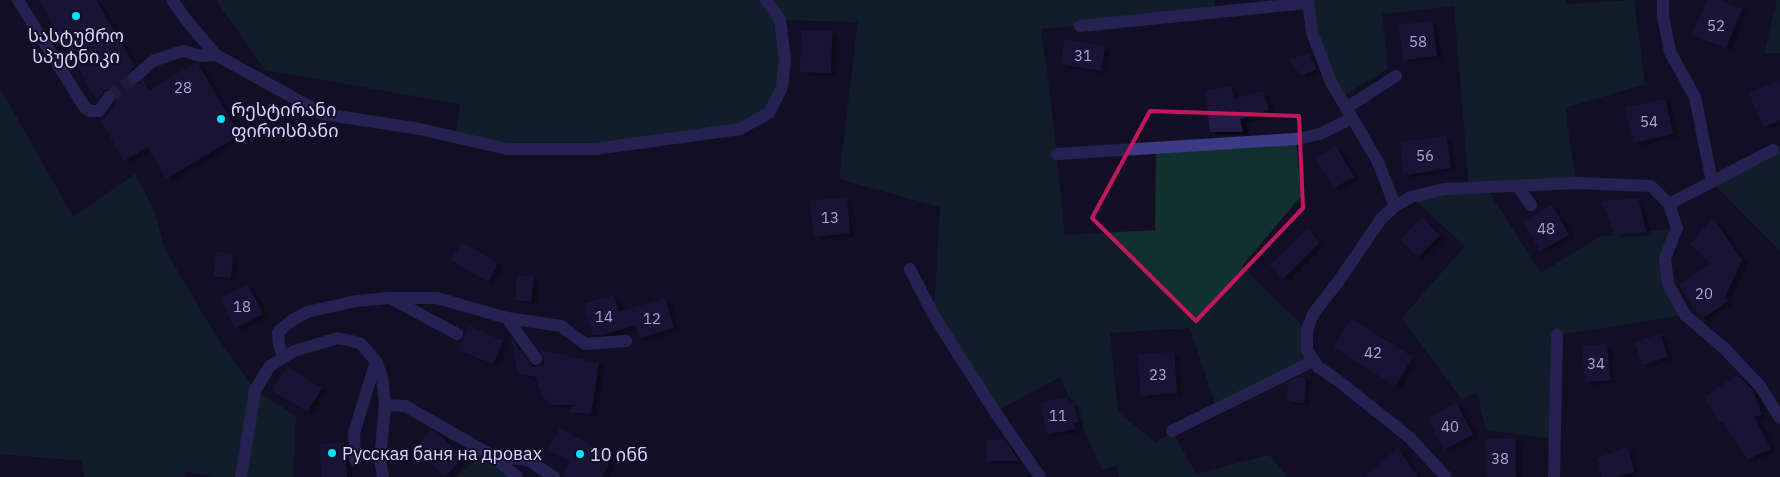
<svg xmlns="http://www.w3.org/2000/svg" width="1780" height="477" viewBox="0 0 1780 477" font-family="'IBM Plex Sans','Noto Sans Georgian',sans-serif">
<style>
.green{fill:#12302f}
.building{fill:#241b47;filter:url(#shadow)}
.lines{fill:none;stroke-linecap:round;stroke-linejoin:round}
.minor-tunnel{stroke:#312d47;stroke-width:12;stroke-dasharray:12 6;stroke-linecap:butt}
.minor{stroke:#3d3a85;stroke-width:12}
.marked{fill:none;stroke:#c2185b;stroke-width:4;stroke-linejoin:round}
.poi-dot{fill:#00e5ff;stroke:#130f26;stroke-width:2}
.labels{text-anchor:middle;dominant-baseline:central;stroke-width:4;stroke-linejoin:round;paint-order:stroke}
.number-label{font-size:15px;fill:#aca6d1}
.poi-label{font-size:18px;fill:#d9d4ff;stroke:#130f26;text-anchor:start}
</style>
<defs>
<filter id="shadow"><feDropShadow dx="5.5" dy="3" stdDeviation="1" flood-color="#0009"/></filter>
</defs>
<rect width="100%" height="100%" fill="#130f26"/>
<g class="green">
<polygon points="216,0 1214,0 1215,13 1041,29 1050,94 1065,235 1155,230 1156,148 1296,139 1301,196 1242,266 1307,330 1313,361 1217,409 1190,328 1110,333 1118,412 1156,443 1172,431 1196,474 1269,455 1288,477 1119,477 1117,466 1102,470 1060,377 995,412 934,316 940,207 839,179 858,22 780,20 785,59 769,113 740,129 595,149 507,149 456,136 460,104 265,70"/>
<polygon points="1308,0 1566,0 1567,4 1634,0 1645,84 1565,108 1576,183 1486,188 1541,273 1599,237 1677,228 1665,258 1685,315 1557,335 1555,439 1486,430 1477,392 1462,400 1402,318 1465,246 1411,197 1469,188 1454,6 1382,14 1388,69 1340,98"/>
<polygon points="1777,0 1780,0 1780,53 1764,53"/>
<polygon points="0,88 73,217 135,174 154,210 165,250 216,336 255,390 296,416 293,477 215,477 186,471 184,477 84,477 82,461 0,454"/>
<polygon points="1780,148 1780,251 1712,182"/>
<polygon points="483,454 514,477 456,477"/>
</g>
<g class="building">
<polygon points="39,0 96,0 135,66 127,75 127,79 132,84 137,85 143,81 149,90 195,63 198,64 240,135 166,179 148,147 124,161 100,119 106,116 116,102 116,93 110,89 106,89 97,100"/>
<polygon points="1707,0 1719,0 1742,9 1726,48 1692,35"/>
<polygon points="1432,21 1437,56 1403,60 1399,25"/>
<polygon points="801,30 832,31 831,73 800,72"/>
<polygon points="1065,39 1105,46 1101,71 1061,64"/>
<polygon points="1309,54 1317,69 1301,76 1289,59"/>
<polygon points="1780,80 1780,120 1763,127 1749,93"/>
<polygon points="1231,86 1234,99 1263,91 1269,110 1240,119 1243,132 1210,132 1205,91"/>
<polygon points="1665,99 1673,134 1633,143 1625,108"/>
<polygon points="1446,136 1451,168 1404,175 1400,142"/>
<polygon points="1336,146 1354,177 1334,188 1316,158"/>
<polygon points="847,197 850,233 814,237 810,201"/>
<polygon points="1638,198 1646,232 1614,235 1602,201"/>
<polygon points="1552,205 1569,235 1540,251 1523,221"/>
<polygon points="1422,217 1440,235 1418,257 1400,239"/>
<polygon points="1713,218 1742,260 1725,297 1728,301 1702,319 1679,285 1711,264 1690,244"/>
<polygon points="1307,229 1320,242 1283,279 1270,265"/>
<polygon points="462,242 496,262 496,268 488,282 451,260"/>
<polygon points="216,252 233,253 231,278 214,276"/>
<polygon points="517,275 534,277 531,301 515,300"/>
<polygon points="248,285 263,314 235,328 220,298"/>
<polygon points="614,295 619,312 665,298 674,328 639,338 635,325 602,335 593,335 583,304"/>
<polygon points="1351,318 1413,357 1395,386 1334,347"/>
<polygon points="469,326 503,341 493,364 459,350"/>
<polygon points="1660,334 1668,357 1642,365 1635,342"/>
<polygon points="511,338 533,367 540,366 544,362 543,355 537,346 545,351 599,363 591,414 569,412 573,405 551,405 542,396 536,377 518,373"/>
<polygon points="1607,344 1610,380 1585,382 1582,346"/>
<polygon points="1174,352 1177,393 1141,396 1138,354"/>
<polygon points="287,366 322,388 307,412 272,390"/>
<polygon points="1738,375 1753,390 1762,415 1754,416 1771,449 1748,459 1723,422 1719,423 1704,397"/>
<polygon points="1298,377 1306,378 1304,403 1287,401 1289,382"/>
<polygon points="1068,397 1069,403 1073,402 1078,422 1073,423 1075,429 1047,434 1040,403"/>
<polygon points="1456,403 1473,434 1444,450 1427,418"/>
<polygon points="560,428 612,457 602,477 563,477 570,461 548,450"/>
<polygon points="431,430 441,436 463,457 445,477 415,448"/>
<polygon points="1515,438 1516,477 1486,477 1485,439"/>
<polygon points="986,440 1005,440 1019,461 986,461"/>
<polygon points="344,442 347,477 322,477 319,444"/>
<polygon points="1628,447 1634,472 1616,477 1602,477 1597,458"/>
<polygon points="1398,448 1418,477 1365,477"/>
</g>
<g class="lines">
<polyline class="minor-tunnel" points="109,97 135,77"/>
<g class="minor">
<polyline points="18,0 85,108 90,111 99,111 109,97"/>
<polyline points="172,0 188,22 216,55 323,114 420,129 507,149 595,149 740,129 769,113 782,87 785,59 780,20 766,0"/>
<polyline points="1308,0 1312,32 1331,82 1378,162 1395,206"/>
<polyline points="1663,0 1663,16 1670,52 1695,97 1712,182"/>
<polyline points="1080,26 1308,3"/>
<polyline points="135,77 153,61 173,54 184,51 201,56 216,55"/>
<polyline points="1346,108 1396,76"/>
<polyline points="1057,154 1296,139 1320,134 1352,118"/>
<polyline points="1517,186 1531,205"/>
<polyline points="1669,204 1773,150"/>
<polyline points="910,269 934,316 995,412 1040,477"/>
<polyline points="392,299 457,334"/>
<polyline points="507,318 536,359"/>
<polyline points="283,356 279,345 278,332 291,321 307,312 356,301 390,298 437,298 507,318 561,326 585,344 626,341"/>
<polyline points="385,405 405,406 493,456 517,477"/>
<polyline points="1172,431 1313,361"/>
<polyline points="493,456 528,460 554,477"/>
<polyline points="355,460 354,433 376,361"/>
<polyline points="241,477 255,390 270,366 294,351 338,338 360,343 376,361 382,377 385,405 380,459 383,477"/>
<polyline points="1446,477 1410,438 1336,379 1318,367 1307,350 1307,330 1313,314 1338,282 1381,219 1395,206 1411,197 1444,189 1469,188 1576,183 1651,186 1669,204 1677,228 1665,258 1668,284 1685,315 1724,348 1760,386 1780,418"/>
<polyline points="1554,477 1557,335"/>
</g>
</g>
<path d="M0 0H1780V477H0ZM1150 111 1299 116 1303 208 1196 321 1092 218Z" fill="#130f26" fill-opacity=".55" fill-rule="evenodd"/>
<path class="marked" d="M1150 111 1299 116 1303 208 1196 321 1092 218Z"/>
<g class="poi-dot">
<circle cx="76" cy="16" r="5"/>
<circle cx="221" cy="119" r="5"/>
<circle cx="332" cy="453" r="5"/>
<circle cx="580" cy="454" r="5"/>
</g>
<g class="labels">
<g class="number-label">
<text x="1716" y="25">52</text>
<text x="1418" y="41">58</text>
<text x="1083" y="55">31</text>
<text x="183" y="87">28</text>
<text x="1649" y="121">54</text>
<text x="1425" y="155">56</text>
<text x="830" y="217">13</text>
<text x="1546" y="228">48</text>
<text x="1704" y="293">20</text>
<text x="242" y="306">18</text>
<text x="604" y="316">14</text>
<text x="652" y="318">12</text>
<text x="1373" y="352">42</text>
<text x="1596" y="363">34</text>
<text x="1158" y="374">23</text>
<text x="1058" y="415">11</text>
<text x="1450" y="426">40</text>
<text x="1500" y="458">38</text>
</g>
<g class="poi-label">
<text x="76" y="35" text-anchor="middle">სასტუმრო<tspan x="76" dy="21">სპუტნიკი</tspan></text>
<text x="231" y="109">რესტირანი<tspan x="231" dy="21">ფიროსმანი</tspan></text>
<text x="342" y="453">Русская баня на дровах</text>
<text x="590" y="454">10 ინნ</text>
</g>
</g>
</svg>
